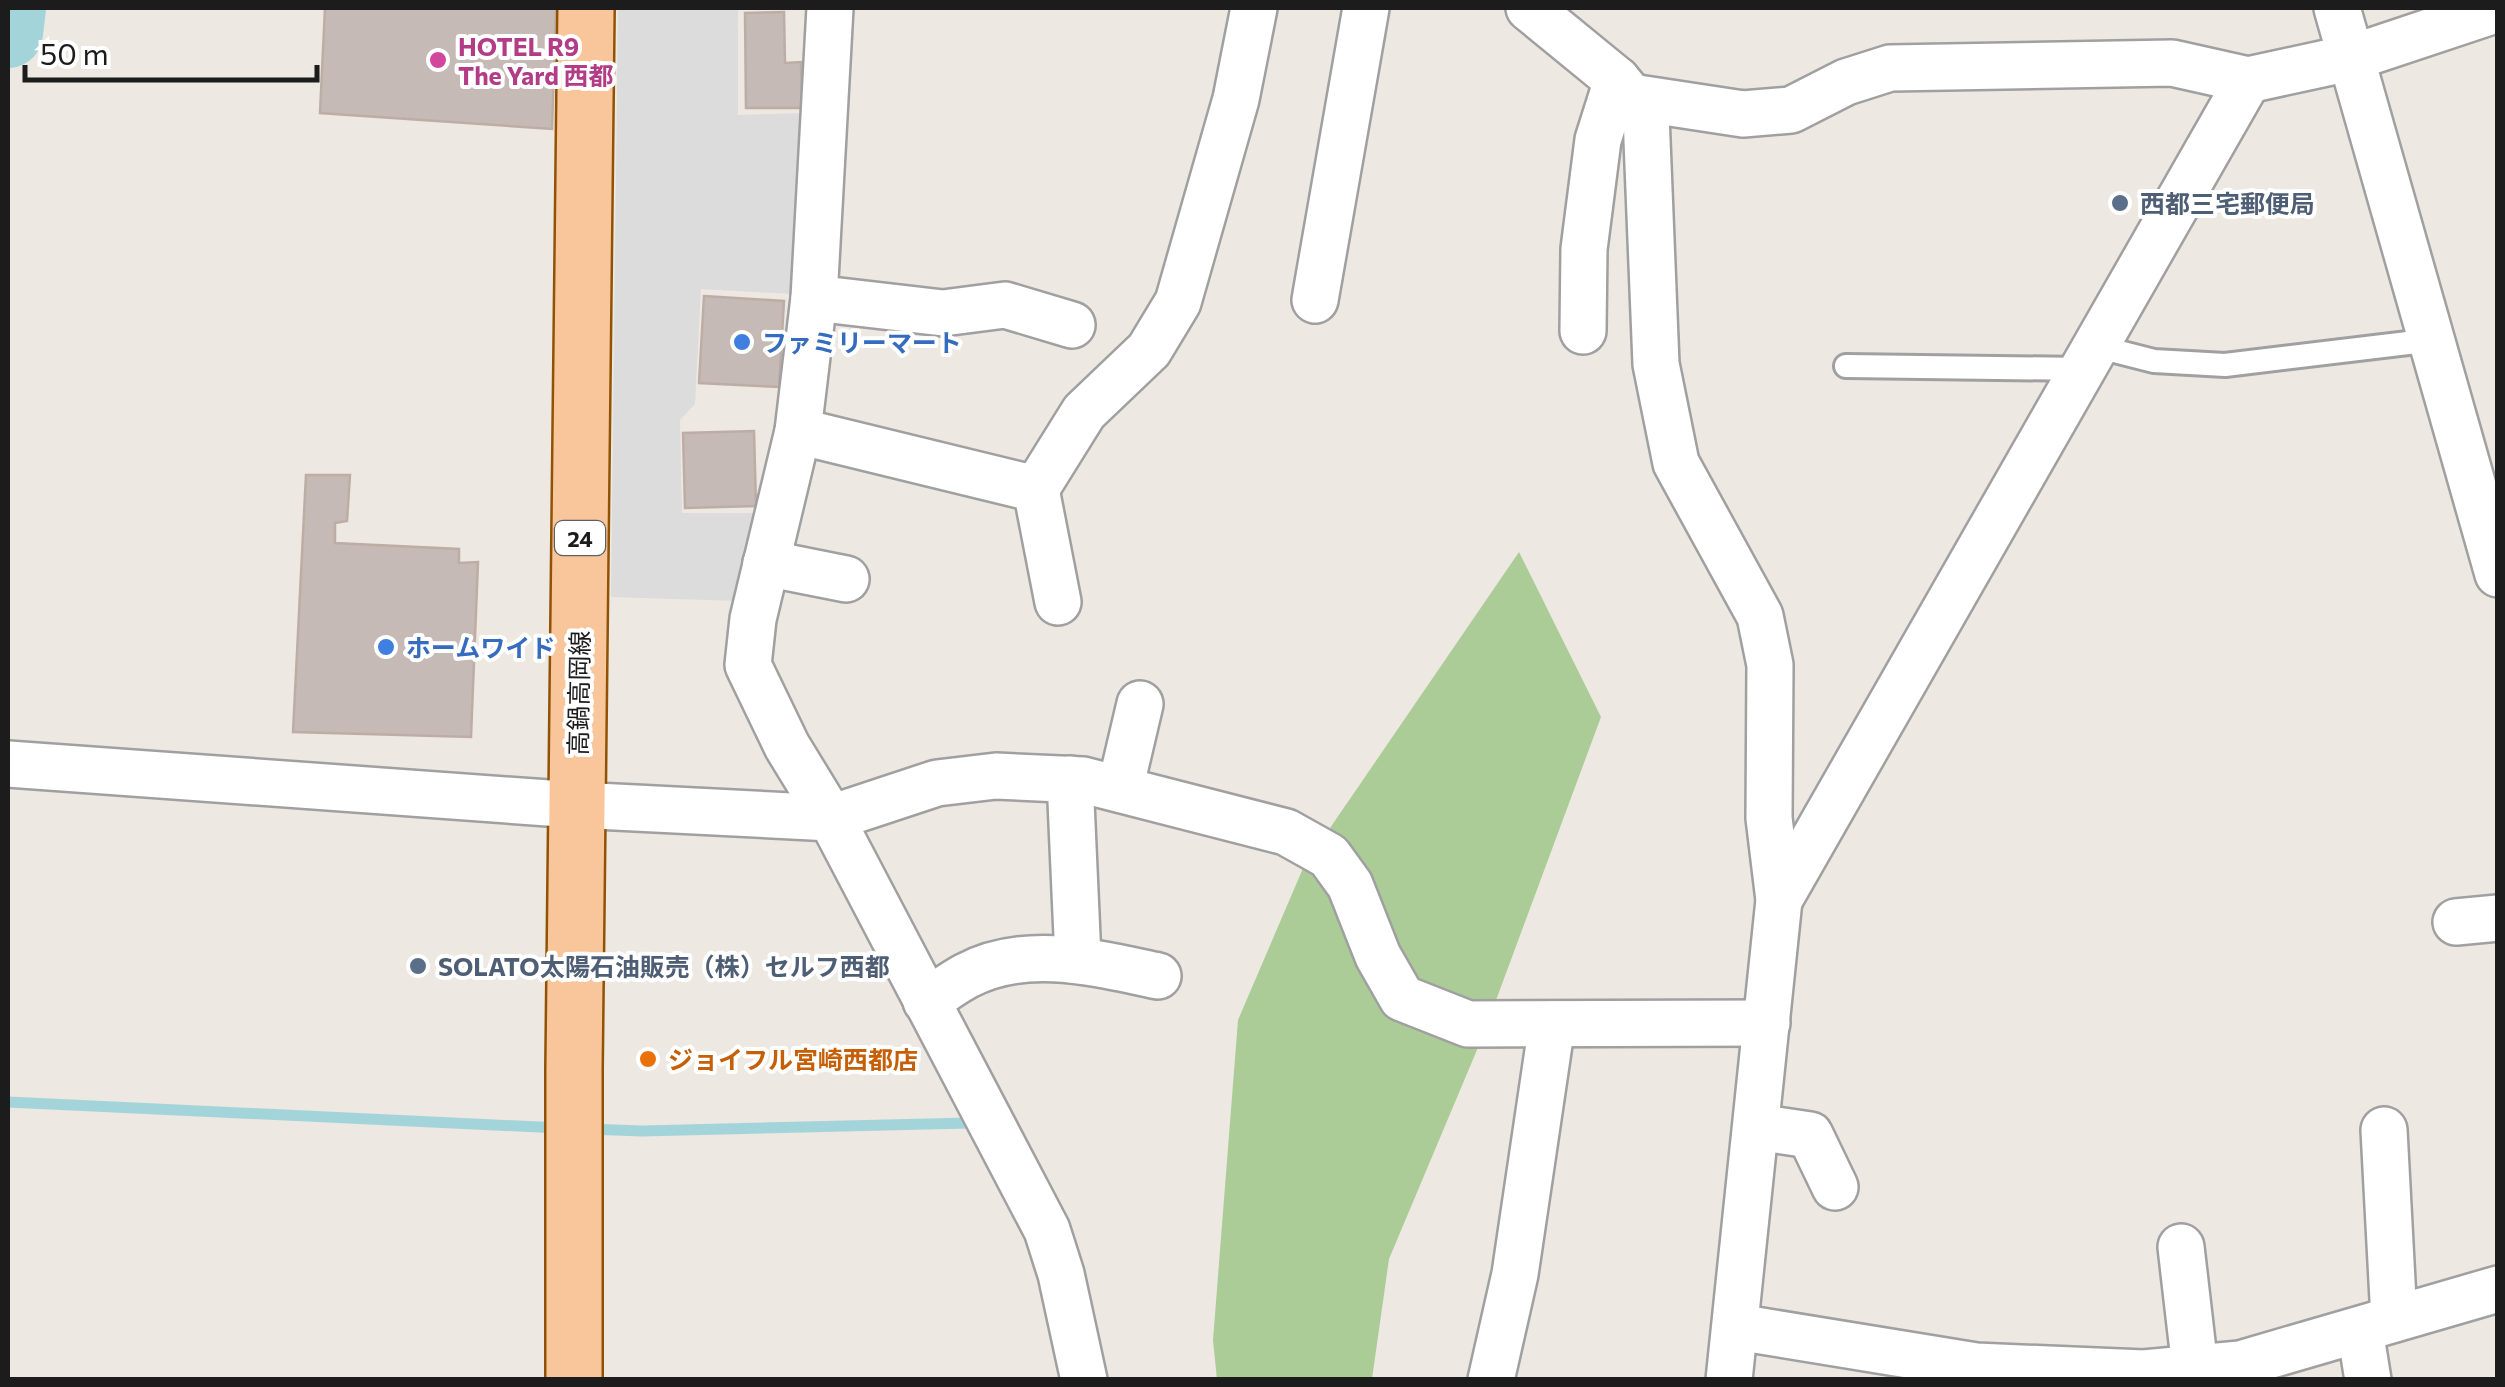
<svg xmlns="http://www.w3.org/2000/svg" width="2505" height="1387" viewBox="0 0 2505 1387" font-family="Commissioner,'Noto Sans JP',sans-serif">
<style>
.forest{fill:#accc97}
.parking{fill:#dcdcdc}
.lines{fill:none;stroke-linecap:round;stroke-linejoin:round}
.stream{stroke:#a3d4da;stroke-width:11}
.river{stroke:#a3d4da;stroke-width:70}
.building{fill:#c5bab5;stroke:#beada5;stroke-width:2.5}
.service-casing{stroke:#a0a0a0;stroke-width:28}
.minor-casing{stroke:#a0a0a0;stroke-width:50}
.primary-casing{stroke:#915303;stroke-width:60}
.service{stroke:#fff;stroke-width:22}
.minor{stroke:#fff;stroke-width:45}
.primary{stroke:#f9c69b;stroke-width:55}
.hotel-dot{fill:#d1479c;stroke:#fff;stroke-width:4}
.service-dot{fill:#5c6f8a;stroke:#fff;stroke-width:4}
.shop-dot{fill:#3f7fe0;stroke:#fff;stroke-width:4}
.food-dot{fill:#e8710a;stroke:#fff;stroke-width:4}
.labels{text-anchor:middle;dominant-baseline:central;stroke-width:8;stroke-linejoin:round;paint-order:stroke}
.shield{fill:#fff;stroke:#606060;stroke-width:2.5}
.shield-label{font-size:22px;font-weight:bold;fill:#1c1c1c}
.hotel-label{font-size:25px;font-weight:bold;fill:#b23c85;stroke:#fff;text-anchor:start}
.service-label{font-size:25px;font-weight:bold;fill:#4e5e75;stroke:#fff;text-anchor:start}
.shop-label{font-size:25px;font-weight:bold;fill:#366cbe;stroke:#fff;text-anchor:start}
.street-label{font-size:25px;fill:#1c1c1c;stroke:#fff}
.food-label{font-size:25px;font-weight:bold;fill:#c56008;stroke:#fff;text-anchor:start}
</style>
<rect width="100%" height="100%" fill="#ede8e2"/>
<polygon class="forest" points="1519,552 1601,717 1482,1038 1389,1259 1372,1379 1217,1380 1213,1340 1238,1020 1304,866"/>
<polygon class="parking" points="618,8 738,8 738,115 804,113 793,294 701,289 695,404 680,420 682,513 761,513 739,601 611,597"/>
<g class="lines">
<g class="stream">
<polyline points="8,1102 560,1128"/>
<polyline points="588,1129 642,1131 969,1123"/>
</g>
<polyline class="river" points="8,33 11,8"/>
</g>
<g class="building">
<polygon points="325,8 556,8 552,129 320,113"/>
<polygon points="784,12 785,63 801,62 802,108 746,108 745,13"/>
<polygon points="704,296 784,301 779,387 699,383"/>
<polygon points="754,431 756,506 685,508 683,433"/>
<polygon points="306,475 350,475 347,521 335,523 335,543 459,549 459,563 478,562 471,737 293,732"/>
</g>
<g class="lines">
<g class="service-casing">
<g id="service">
<polyline points="2095,346 2154,361 2225,365 2433,340"/>
<polyline points="1846,366 2083,369"/>
</g>
</g>
<g class="minor-casing">
<g id="minor">
<polyline points="830,8 814,298 798,431 753,619 748,665 787,746 831,818 1047,1230 1061,1274 1084,1380"/>
<polyline points="1529,8 1617,80 1646,115 1656,364 1676,463 1760,616 1770,665 1769,818 1779,900 1729,1380"/>
<polyline points="2337,8 2498,574"/>
<polyline points="1631,97 1743,114 1791,110 1846,82 1890,68 2172,63 2248,80 2354,57 2498,9"/>
<polyline points="814,298 943,313 1005,305 1072,325"/>
<polyline points="1315,300 1366,8"/>
<polyline points="1583,331 1584,249 1598,140 1617,80"/>
<polyline points="798,431 1036,489 1084,412 1149,350 1178,302 1236,99 1254,8"/>
<polyline points="1036,489 1058,602"/>
<polyline points="766,563 846,579"/>
<polyline points="8,764 576,805 831,818 937,783 996,776 1083,780 1286,832 1329,856 1350,885 1378,956 1402,998 1468,1024 1767,1023"/>
<polyline points="1070,779 1078,959"/>
<polyline points="1120,789 1140,704"/>
<polyline points="1779,900 2248,80"/>
<polyline points="2456,922 2498,918"/>
<path d="M926 1001C940 993 953 983 966 976 1026 944 1096 963 1158 976"/>
<polyline points="1756,1127 1810,1135 1835,1187"/>
<polyline points="2384,1130 2394,1319"/>
<polyline points="2181,1247 2195,1368"/>
<polyline points="1737,1327 1976,1366 2144,1373 2240,1364 2498,1289"/>
<polyline points="2360,1330 2368,1380"/>
<polyline points="1491,1380 1515,1274 1552,1024"/>
</g>
</g>
<g class="primary-casing">
<polyline id="primary" points="574,1380 574,1069 586,8"/>
</g>
<use href="#service" class="service"/>
<use href="#minor" class="minor"/>
<use href="#primary" class="primary"/>
</g>
<circle class="hotel-dot" cx="438" cy="60" r="10"/>
<g class="service-dot">
<circle cx="2120" cy="203" r="10"/>
<circle cx="418" cy="966" r="10"/>
</g>
<g class="shop-dot">
<circle cx="742" cy="342" r="10"/>
<circle cx="386" cy="647" r="10"/>
</g>
<circle class="food-dot" cx="648" cy="1059" r="10"/>
<g class="labels">
<rect class="shield" x="555" y="521" width="50" height="34" rx="8"/>
<g class="shield-label">
<text x="580" y="538">24</text>
</g>
<g class="hotel-label">
<text x="458" y="46">HOTEL R9<tspan x="458" dy="29">The Yard 西都</tspan></text>
</g>
<g class="service-label">
<text x="2140" y="203">西都三宅郵便局</text>
<text x="438" y="966">SOLATO太陽石油販売（株）セルフ西都</text>
</g>
<g class="shop-label">
<text x="762" y="342">ファミリーマート</text>
<text x="406" y="647">ホームワイド</text>
</g>
<g class="street-label">
<text transform="translate(578 693) rotate(-89)">高鍋高岡線</text>
</g>
<g class="food-label">
<text x="668" y="1059">ジョイフル宮崎西都店</text>
</g>
</g>
<rect width="2505" height="1387" fill="none" stroke="#1c1c1c" stroke-width="20"/>
<path d="M25 65v15h292v-15" fill="none" stroke="#1c1c1c" stroke-width="5"/>
<text x="40" y="65" font-size="30" fill="#1c1c1c" stroke="#ffffff" stroke-width="8" paint-order="stroke">50 m</text>
</svg>
